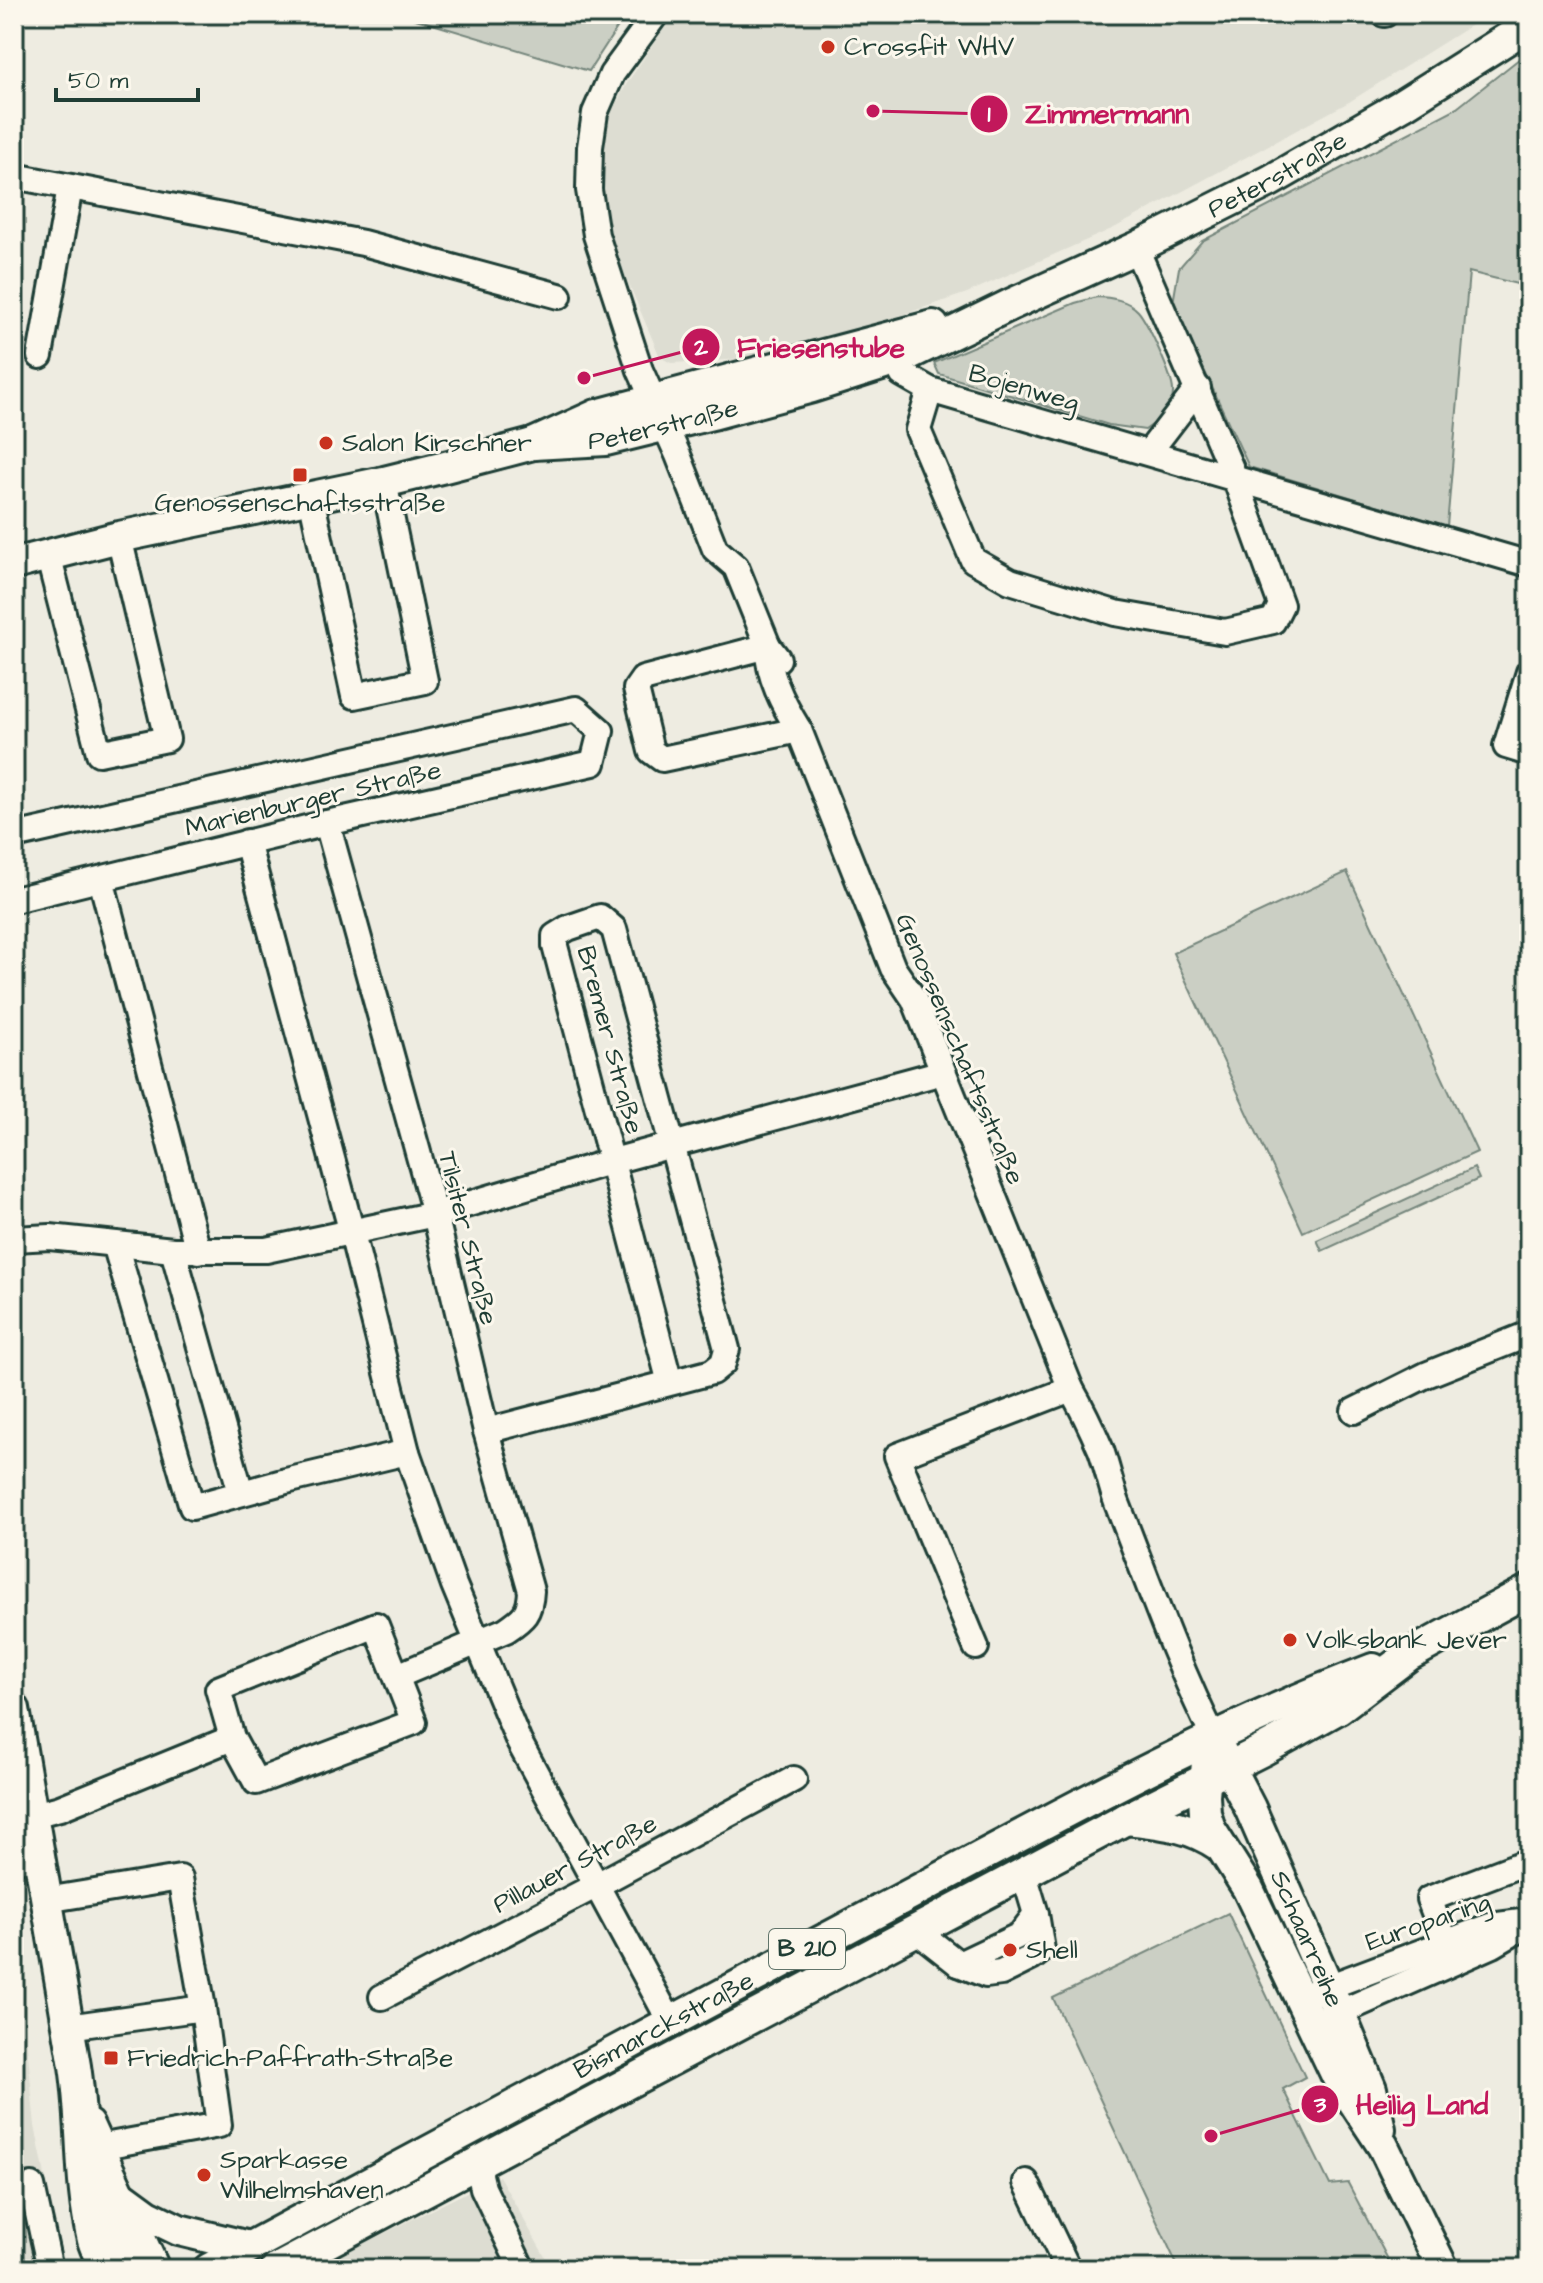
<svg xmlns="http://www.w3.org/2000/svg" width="1543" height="2283" viewBox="0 0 1543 2283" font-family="'Architects Daughter',sans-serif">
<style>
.built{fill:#ddddd2}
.green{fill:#cbcfc4;stroke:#75867c;stroke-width:2}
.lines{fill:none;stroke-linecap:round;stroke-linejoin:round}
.minor-casing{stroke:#1f3d34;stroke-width:30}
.major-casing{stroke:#1f3d34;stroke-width:36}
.minor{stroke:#fbf7ec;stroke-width:24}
.major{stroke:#fbf7ec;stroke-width:30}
.poi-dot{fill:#c8321e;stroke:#fbf7ec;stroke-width:3}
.labels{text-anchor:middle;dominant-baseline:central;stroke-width:6;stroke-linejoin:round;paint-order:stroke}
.shield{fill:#fbf7ec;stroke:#61756b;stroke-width:2}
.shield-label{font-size:24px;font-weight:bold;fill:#1f3d34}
.poi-label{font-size:26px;fill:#1f3d34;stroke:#fbf7ec;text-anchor:start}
.street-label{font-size:26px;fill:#1f3d34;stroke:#fbf7ec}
.leader{fill:none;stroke:#c2185b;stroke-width:3}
.callout-dot{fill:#c2185b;stroke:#fbf7ec;stroke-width:3}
.mark-label{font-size:24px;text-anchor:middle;font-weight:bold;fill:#fff}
.callout-label{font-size:28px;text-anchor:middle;font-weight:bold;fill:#c2185b;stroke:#fbf7ec;stroke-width:6;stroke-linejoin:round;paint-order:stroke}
</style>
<rect width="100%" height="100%" fill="#eeece1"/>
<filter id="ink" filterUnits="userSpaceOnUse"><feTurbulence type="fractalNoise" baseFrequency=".0125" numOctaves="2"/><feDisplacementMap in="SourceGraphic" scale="16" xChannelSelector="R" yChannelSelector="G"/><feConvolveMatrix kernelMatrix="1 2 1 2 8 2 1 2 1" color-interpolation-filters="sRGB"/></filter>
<g filter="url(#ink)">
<g class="built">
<polygon points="677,14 1489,14 1349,102 1114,228 967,293 810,346 728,360 671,363 660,357 613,247 603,206 600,178 610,116 627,83 663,30"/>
<polygon points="14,1952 22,1993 35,2126 57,2234 58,2269 14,2269"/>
<polygon points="499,2176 552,2269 313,2269"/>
</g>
<g class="green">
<polygon points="399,14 623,14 624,17 589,71"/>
<polygon points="1529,51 1529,287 1469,272 1447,526 1249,467 1173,303 1179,268 1202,241 1457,108"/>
<path d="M1097 297C1110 297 1128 300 1138 311 1147 321 1173 377 1173 391 1174 409 1158 421 1145 430L1109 425 939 374 934 363 1075 303Z"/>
<polygon points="1347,872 1477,1152 1303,1232 1173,953"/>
<polygon points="1474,1168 1479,1179 1322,1251 1317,1240"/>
<polygon points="977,1874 980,1879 921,1916 916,1905"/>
<polygon points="1228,1913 1305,2077 1283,2089 1330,2185 1348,2183 1393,2269 1179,2269 1053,1998"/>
</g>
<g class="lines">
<g class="minor-casing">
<g id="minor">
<polyline points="656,14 612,74 595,113 590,147 589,190 596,235 640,370 678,455 715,549 736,567 768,646 778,659"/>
<polyline points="1384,14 1385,14"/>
<polyline points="14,176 363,243 559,296"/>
<polyline points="40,356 70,187"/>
<polyline points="897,360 902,374 930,390 1529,564"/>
<polyline points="930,390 918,430 973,560 1010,581 1115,613 1225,632 1273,621 1281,605 1235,478 1136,248"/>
<polyline points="1149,452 1198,388"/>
<polyline points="311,497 354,696 425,681 384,482"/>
<polyline points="48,554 99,753 167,739 119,537"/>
<path d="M768 646C767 675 784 706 799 730L893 968 914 999 1071 1389C1082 1408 1092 1429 1101 1450 1107 1467 1111 1486 1117 1503 1148 1582 1176 1662 1214 1738"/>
<polyline points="768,646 643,679 636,689 651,751 662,759 799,730"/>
<polyline points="1529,672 1506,746 1529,753"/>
<path d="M327 823 435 1214 486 1431 531 1591C530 1613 524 1618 506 1630L397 1676"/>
<polyline points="14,836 576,709 601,731 593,763 327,823 14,900"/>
<polyline points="247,842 352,1233 407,1452 454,1585 519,1742 670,2021"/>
<polyline points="101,879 198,1251"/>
<polyline points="14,1239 50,1237 173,1250 266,1250 435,1214 613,1161 943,1072"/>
<polyline points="115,1244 192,1507 286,1481 407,1452"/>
<polyline points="173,1250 241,1493"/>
<polyline points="1354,1411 1426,1375 1529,1334"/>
<polyline points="486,1431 712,1372 723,1363 727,1349 614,929 600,917 568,928 555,936 555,946 670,1383"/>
<polygon points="376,1625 414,1722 256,1782 232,1738 218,1689"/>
<polyline points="976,1647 897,1456 1071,1389"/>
<polyline points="33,1815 60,1808 232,1738"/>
<polyline points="14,1860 40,1857"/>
<polyline points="46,1900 180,1878 203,2008 219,2125 82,2150"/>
<polyline points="917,1931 959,1964 986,1975 1001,1973 1033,1957 1042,1950 1036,1914 1024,1874"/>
<polyline points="1446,1943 1429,1899 1529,1861"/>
<polyline points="959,1964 1020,1935 1036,1914"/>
<polyline points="1312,1993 1490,1926 1529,1921"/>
<polyline points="382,1997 597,1885 794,1779"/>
<polyline points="1323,2020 1493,1945 1525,1926"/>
<polyline points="68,2027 203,2008"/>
<polyline points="481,2161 480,2175 483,2188 522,2269"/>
<polyline points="1026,2182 1068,2269"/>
<polyline points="32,2186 50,2269"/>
</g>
</g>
<g class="major-casing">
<g id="major">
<path id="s1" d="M533 444 606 440 712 414 812 387 897 360 1012 304 1136 248 1270 181 1402 105 1529 25"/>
<polyline points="14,564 119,537 384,482 445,467 533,444 597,415 933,326"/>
<path d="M14 1709 75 2066C84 2123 79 2184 93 2240 96 2250 101 2260 105 2269"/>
<path id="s2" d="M1220 1750 1250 1808 1339 2012 1371 2089 1380 2129"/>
<polyline points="1207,1763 1204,1795 1205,1813 1210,1829 1248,1889 1337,2076 1383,2146 1443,2269"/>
<path d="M1126 1819C1161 1823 1190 1825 1220 1846"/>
<polyline points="88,2125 154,2269"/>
<polyline points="98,2193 129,2269"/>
<polyline points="122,2196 148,2215 179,2230 249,2247"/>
<path id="s3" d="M209 2269C435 2148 661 2026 888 1906 1047 1822 1205 1733 1373 1669"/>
<polyline points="277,2269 1126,1819 1263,1750 1339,1708 1409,1655 1529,1590"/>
</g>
</g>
<use href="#minor" class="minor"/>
<use href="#major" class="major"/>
</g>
</g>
<g class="poi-dot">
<circle cx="828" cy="47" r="8"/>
<circle cx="326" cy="443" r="8"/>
<rect x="292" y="467" width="16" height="16" rx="4"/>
<circle cx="1290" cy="1640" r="8"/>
<circle cx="1010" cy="1950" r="8"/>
<rect x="103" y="2050" width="16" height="16" rx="4"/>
<circle cx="204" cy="2175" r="8"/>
</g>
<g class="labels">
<rect class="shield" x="769" y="1929" width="76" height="40" rx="6"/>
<g class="shield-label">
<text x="807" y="1949">B 210</text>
</g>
<g class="poi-label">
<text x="844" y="47">Crossfit WHV</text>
<text x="342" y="443">Salon Kirschner</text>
<text x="300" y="503" text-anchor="middle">Genossenschaftsstraße</text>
<text x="1306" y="1640">Volksbank Jever</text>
<text x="1026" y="1950">Shell</text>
<text x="127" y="2058">Friedrich-Paffrath-Straße</text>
<text x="220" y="2160">Sparkasse<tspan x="220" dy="30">Wilhelmshaven</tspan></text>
</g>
<g class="street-label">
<text stroke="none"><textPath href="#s1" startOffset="798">Peterstraße</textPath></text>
<text transform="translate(1024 388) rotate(16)">Bojenweg</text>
<text stroke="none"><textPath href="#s1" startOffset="132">Peterstraße</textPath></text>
<text transform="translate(313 799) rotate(-13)">Marienburger Straße</text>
<text transform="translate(610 1040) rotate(75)">Bremer Straße</text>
<text transform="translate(960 1049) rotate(67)">Genossenschaftsstraße</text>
<text transform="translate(468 1238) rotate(76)">Tilsiter Straße</text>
<text transform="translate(575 1864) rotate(-28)">Pillauer Straße</text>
<text transform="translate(1428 1922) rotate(-19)">Europaring</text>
<text stroke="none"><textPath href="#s2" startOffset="208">Schaarreihe</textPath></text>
<text stroke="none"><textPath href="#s3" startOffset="516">Bismarckstraße</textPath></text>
</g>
</g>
<path class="leader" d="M873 111L989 114M584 378L701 347M1211 2136L1320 2104"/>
<g class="callout-dot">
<circle cx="873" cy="111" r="8"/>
<circle cx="584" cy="378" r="8"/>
<circle cx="1211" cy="2136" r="8"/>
<circle cx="989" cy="114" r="20"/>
<circle cx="701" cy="347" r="20"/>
<circle cx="1320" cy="2104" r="20"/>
</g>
<g class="mark-label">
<text x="989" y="122">1</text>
<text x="701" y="355">2</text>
<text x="1320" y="2112">3</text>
</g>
<g class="callout-label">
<text x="1107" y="123">Zimmermann</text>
<text x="821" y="357">Friesenstube</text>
<text x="1422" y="2114">Heilig Land</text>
</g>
<rect width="1543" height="2283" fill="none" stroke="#fbf7ec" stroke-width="48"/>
<rect x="24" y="24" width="1495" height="2235" fill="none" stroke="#1f3d34" stroke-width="3" filter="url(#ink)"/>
<path d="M56 88v12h142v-12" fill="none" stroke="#1f3d34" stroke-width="4"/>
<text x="68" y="88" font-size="24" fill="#1f3d34" stroke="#fbf7ec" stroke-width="6" paint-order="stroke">50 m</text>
</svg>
